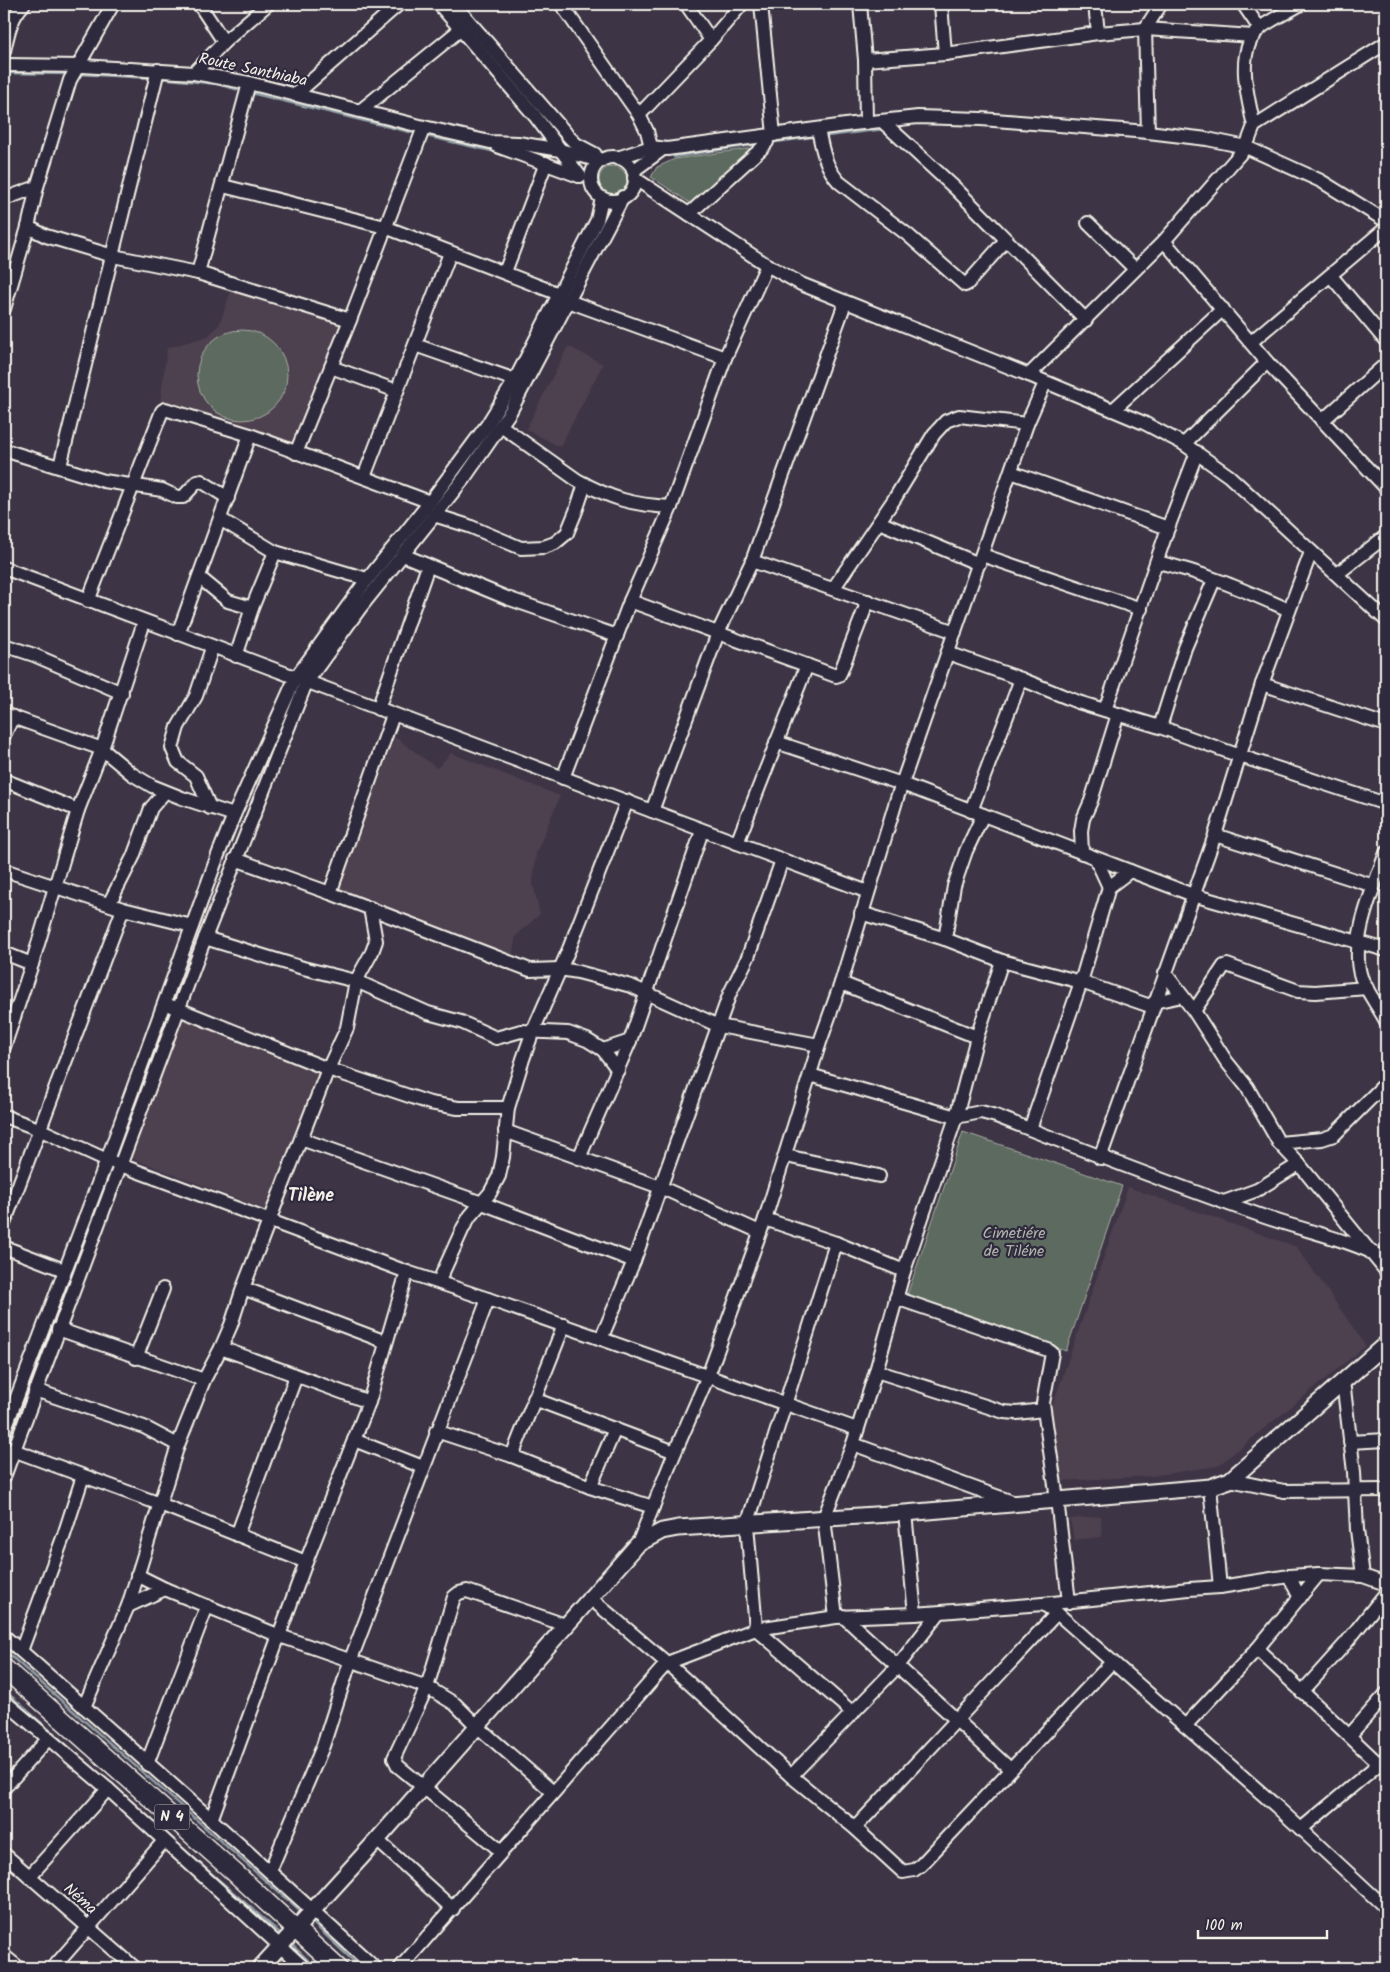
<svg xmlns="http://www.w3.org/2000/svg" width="1390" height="1972" viewBox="0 0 1390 1972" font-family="Kalam,sans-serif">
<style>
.built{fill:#4d404f}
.green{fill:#5d6a60;stroke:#a8aea4}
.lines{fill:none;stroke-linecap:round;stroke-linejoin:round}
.stream{stroke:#909ea4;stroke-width:2.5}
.minor-casing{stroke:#f4f1e8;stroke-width:16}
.major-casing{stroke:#f4f1e8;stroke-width:19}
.highway-casing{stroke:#f4f1e8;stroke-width:21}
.minor{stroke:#2f2a3d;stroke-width:12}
.major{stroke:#2f2a3d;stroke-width:15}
.highway{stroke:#2f2a3d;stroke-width:18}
.labels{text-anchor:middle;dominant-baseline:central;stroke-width:4.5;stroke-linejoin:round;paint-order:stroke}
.shield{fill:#2f2a3d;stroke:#b9b5b5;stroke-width:1}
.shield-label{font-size:15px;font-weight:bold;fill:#f4f1e8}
.street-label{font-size:16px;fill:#f4f1e8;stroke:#2f2a3d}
.park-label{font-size:16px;fill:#b0b4ab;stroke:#2f2a3d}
.neighbourhood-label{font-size:18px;font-weight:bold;fill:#f4f1e8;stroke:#2f2a3d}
</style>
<rect width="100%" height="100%" fill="#3d3445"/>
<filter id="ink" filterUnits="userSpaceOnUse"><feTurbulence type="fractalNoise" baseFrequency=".02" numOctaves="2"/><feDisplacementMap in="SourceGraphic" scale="10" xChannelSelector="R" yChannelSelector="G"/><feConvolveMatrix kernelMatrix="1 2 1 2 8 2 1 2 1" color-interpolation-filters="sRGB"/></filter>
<g filter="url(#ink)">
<g class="built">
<polygon points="231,291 344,322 294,447 160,403 167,348 208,336 219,325"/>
<polygon points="568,346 603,364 560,447 526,429"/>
<polygon points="395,737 437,768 451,753 560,796 536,854 533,884 540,914 516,936 511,961 337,891"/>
<polygon points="181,1019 320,1070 266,1210 131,1158 130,1156"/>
<polygon points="1128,1187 1297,1247 1366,1346 1218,1466 1152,1476 1062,1481 1052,1407"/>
<polygon points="1101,1516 1102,1537 1074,1540 1070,1519"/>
</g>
<g class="green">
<polygon points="760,147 702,211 651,177 657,167 675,159"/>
<circle cx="613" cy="180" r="14"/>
<circle cx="242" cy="375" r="45"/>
<polygon points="963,1132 1122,1186 1066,1351 906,1298"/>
</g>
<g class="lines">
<g class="stream">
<polyline points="4,73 67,74"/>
<polyline points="78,74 152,78"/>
<polyline points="160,78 217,84 243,91"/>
<polyline points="251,93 418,134"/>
<polyline points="426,136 496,152"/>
<polyline points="827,136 885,129"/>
<polyline points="776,142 812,137"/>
<polyline points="674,157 759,144"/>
<polyline points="180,986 183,979"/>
<polyline points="82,1250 87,1235"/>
<polyline points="4,1456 81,1249"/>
<polyline points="4,1650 302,1913"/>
<polyline points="4,1690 79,1756"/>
<polyline points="174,1841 281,1934"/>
<polyline points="314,1924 361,1968"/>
<polyline points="293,1946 316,1968"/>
</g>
<g class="minor-casing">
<g id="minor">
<polyline points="199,4 224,42"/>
<polyline points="439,4 535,116 580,176"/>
<polyline points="454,4 570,138 576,144 595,154"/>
<polyline points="561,4 639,115 647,131 651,147"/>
<polyline points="686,4 711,40"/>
<polyline points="761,4 774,135"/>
<polyline points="860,4 865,60 866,123"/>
<polyline points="941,4 945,54"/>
<polyline points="1243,4 1260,29"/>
<polyline points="1098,33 1145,29 1254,36"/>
<path d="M4 51C8 33 11 17 24 4"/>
<polyline points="865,60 945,54 1098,33 1095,4"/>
<polyline points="4,65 82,66 194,73 249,83 424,127 490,142 518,143 560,150 600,161"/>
<polyline points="194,73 224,42 268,4"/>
<polyline points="295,95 399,4"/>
<polyline points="360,111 461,29"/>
<polyline points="639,115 711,40 742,4"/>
<polyline points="882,121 956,189 1086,320"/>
<path d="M1254 126C1248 98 1234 51 1260 28 1272 19 1288 12 1301 4"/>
<path d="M818 129C822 148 825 167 839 182L908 235 965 285 967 284 1006 240"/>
<polyline points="1148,132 1145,29 1161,4"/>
<polyline points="497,146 579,176"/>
<circle cx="613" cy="179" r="22"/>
<polyline points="617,158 651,147 667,149 853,124 918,117 981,119 1148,132 1207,139 1246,147 1321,181 1386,221"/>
<polyline points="633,171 663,149"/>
<polyline points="634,178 767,265 801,284 1029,375 1144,423 1184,444 1229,476 1386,620"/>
<polyline points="223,186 385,227 559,294"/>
<polyline points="4,199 37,187"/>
<polyline points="689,214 761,149 767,142 766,136"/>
<polyline points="1088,223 1135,269"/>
<polyline points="28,227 46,236 113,256 198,273 350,320"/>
<polyline points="1164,241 1267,362 1386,488"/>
<polyline points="505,272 546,163"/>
<polyline points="198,273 249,83"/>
<polyline points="1331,276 1386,341"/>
<polyline points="568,301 725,358"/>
<polyline points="4,309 28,227 37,187 70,80 113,4"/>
<polyline points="1251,342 1386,228"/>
<polyline points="415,345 515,380"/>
<polyline points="331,367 397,391"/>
<polyline points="1029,375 1164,241 1246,147 1254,126 1386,43"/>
<polyline points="1113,410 1223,309"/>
<polyline points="1322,421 1386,364"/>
<path d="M501 426 577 480C612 499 632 505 671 507"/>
<polyline points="1184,444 1267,362"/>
<polyline points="4,450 104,481 162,490 177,497 183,497 197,482 201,481 228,498"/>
<polyline points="296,453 350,320 424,127"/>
<polyline points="60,466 158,70"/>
<polyline points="1011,472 1168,528"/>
<polyline points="364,477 450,253"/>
<polyline points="434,515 469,526 521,548 544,547 555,543 567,533 576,511 585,484"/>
<polyline points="220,519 275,552 367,579"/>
<polyline points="879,522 979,564"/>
<polyline points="403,555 507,598 617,636"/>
<polyline points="982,555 1141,609"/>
<polyline points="752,561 955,632"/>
<path d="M1157 562C1203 572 1246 591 1289 610"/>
<polyline points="4,568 868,892"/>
<polyline points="1337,574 1386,536"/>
<polyline points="199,577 228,601 252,608"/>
<polyline points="833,589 895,498 934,434 946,421 959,416 1027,424"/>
<polyline points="88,601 162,411 165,409 250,435 430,502"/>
<polyline points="630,601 836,676 839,675 841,671 868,601"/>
<polyline points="178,634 250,435"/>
<polyline points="4,645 34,655 122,693"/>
<polyline points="948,653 1021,679"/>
<polyline points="236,656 252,608 275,552"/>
<polyline points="1262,684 1386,725"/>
<polyline points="378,709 428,566"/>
<polyline points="1105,710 1168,528 1197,452"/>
<polyline points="4,714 102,749 132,774 152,786 182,798 234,815"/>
<polyline points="1160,727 1185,648 1214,580"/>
<polyline points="4,735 13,717"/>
<polyline points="776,742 902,784 1193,895 1386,950"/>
<polyline points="563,778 630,601 671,507 725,358 767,265"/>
<polyline points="4,780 78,810"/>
<polyline points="210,808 196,776 178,762 172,748 178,727 196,696 212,648"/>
<polyline points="652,811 718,633 752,561 845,303"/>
<polyline points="971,811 1021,679 1078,702 1160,727 1240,756 1386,804"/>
<polyline points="1215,835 1374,886"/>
<polyline points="737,843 807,665"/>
<polyline points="1082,853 1081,831 1083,819 1091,801 1118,714"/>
<path d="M1386 853C1374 887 1349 941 1361 977 1367 992 1378 1006 1386 1021"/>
<polyline points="235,859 330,893 530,970 560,969 578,972 631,986 719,1026 819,1045"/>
<polyline points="1096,859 1109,887"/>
<polyline points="4,870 123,909 192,926"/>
<polyline points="330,893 393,715"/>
<polyline points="109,904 133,857 151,808 165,792"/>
<polyline points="861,913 945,939 1002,961 1081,982 1153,1007"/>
<polyline points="205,938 303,968 356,981 428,1013 461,1022 496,1038 521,1031 568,1033 587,1040 603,1050 618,1070"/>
<polyline points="945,939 954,886 966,851 983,815"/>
<polyline points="4,953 32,964"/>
<polyline points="1165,973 1194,1011 1226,1061 1247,1087 1279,1143 1299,1164 1386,1271"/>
<polyline points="841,983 977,1037"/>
<polyline points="1154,1002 1182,996"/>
<polyline points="171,1006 328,1069 430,1103 458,1108 508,1108"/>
<polyline points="1194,1011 1224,966 1227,965 1298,991 1315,992 1367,988"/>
<polyline points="4,1047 32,964 78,810 102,749 144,622"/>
<polyline points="603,1050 630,1041"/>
<path d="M810 1075 956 1117 981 1112 996 1116C1085 1151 1174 1185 1265 1217 1305 1231 1348 1239 1386 1259"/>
<polyline points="4,1116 41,1130 107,1160 407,1272 488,1299 857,1429"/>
<polyline points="1030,1129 1081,982 1109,887 1130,871"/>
<polyline points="505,1131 660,1187 760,1232"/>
<polyline points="301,1139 482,1203 634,1261"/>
<polyline points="1279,1143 1322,1139 1334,1135 1386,1083"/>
<polyline points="786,1156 879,1176"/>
<polyline points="579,1158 630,1041 702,831"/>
<polyline points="1100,1158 1215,835 1262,684 1311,552"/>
<polyline points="1224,1202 1257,1190 1299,1164"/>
<polyline points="765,1219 836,1243 904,1271 876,1371 853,1444 824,1518 836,1617"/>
<polyline points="4,1224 123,909"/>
<polyline points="836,1243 747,1525 756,1629 853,1713"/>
<polyline points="4,1247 64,1270"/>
<polyline points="904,1271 956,1117 977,1037 1002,961"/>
<polyline points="439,1281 463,1228 470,1216 490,1193 499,1176 503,1157 508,1108 523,1059 533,1031 569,949 627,801"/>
<polyline points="243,1288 386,1342"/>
<polyline points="896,1298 1048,1350 1052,1353 1043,1403 1057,1499 1069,1602"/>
<polyline points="58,1329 204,1380"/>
<polyline points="601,1339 634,1261 730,993 748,957 782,860"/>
<polyline points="221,1348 369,1402"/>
<polyline points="136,1358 163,1289"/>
<polyline points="876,1371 1004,1412 1017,1413 1043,1410"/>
<polyline points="1343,1381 1354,1472 1357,1530 1363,1576"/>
<polyline points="35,1390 144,1427 178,1445"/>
<polyline points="534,1399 675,1452"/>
<polyline points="4,1431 107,1160 218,855 234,815 295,679 363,585 430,502 487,425 515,380 597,220 602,198"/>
<polyline points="436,1431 512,1456 590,1487 653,1507"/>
<polyline points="354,1440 423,1467"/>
<polyline points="1350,1442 1386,1440"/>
<polyline points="853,1444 1015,1503"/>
<polyline points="13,1450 160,1504 306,1562"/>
<polyline points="512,1456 564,1325"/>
<polyline points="4,1477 205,938 306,683 360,608 465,477 510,412 623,197"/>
<polyline points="1230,1480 1284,1491 1386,1490"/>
<polyline points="590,1487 615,1429"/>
<polyline points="1210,1487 1220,1587"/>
<polyline points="905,1513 915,1614"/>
<polyline points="237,1535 296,1376"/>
<polyline points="638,1544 675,1452 708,1376 765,1219 819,1045 841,983 897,798 1027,424 1045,383"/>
<polyline points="137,1575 165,1589 280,1636 427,1687 455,1704 478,1727 553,1792"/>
<polyline points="1289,1576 1300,1598"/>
<polyline points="589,1597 667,1663 756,1629 836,1617 915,1614 1043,1604 1057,1613 1276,1806 1386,1908"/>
<polyline points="1043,1604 1189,1589 1220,1587 1289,1576 1319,1574 1363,1576 1386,1584"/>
<polyline points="128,1606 165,1589"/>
<polyline points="843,1616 1010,1769"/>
<path d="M4 1636C128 1746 254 1855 375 1968"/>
<polyline points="1257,1649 1379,1764"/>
<polyline points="21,1651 64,1535 83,1476"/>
<polyline points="1302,1692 1346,1643 1386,1593"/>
<polyline points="4,1701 108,1789 304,1968"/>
<polyline points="84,1707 128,1606 178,1445 204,1380 221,1348 231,1325 243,1288 328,1069 347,1028 356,981 372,952 376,941 370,908"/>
<polyline points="1185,1726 1257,1649 1319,1574"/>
<polyline points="1350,1735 1386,1694"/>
<polyline points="147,1764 207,1606"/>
<polyline points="791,1776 897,1667 939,1613"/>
<polyline points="4,1788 49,1738"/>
<polyline points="211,1820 306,1562 369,1402 407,1272"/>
<polyline points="855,1828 1057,1613"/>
<polyline points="1301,1829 1386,1758"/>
<polyline points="377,1840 453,1909"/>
<polyline points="501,1851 398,1766 394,1758 427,1687 454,1597 459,1593 467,1591 565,1625"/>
<polyline points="4,1854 135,1968"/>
<polyline points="270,1871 323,1746 351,1659 488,1299"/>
<polyline points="29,1877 108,1789"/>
<polyline points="4,1956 19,1968"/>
<polyline points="53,1968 164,1841"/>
<polyline points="400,1968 667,1663 791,1776 855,1828 903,1872 914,1870 921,1865 1112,1662"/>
</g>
</g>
<g class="major-casing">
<polyline id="major" points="260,1968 377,1840 638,1544 662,1531 678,1528 905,1513 1210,1487 1230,1480 1386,1344"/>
</g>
<g class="highway-casing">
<polyline id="highway" points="4,1668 235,1873 338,1968"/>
</g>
<use href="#minor" class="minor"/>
<use href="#major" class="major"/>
<use href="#highway" class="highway"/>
</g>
</g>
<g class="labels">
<rect class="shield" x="154.5" y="1804.5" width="35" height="25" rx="4"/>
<g class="shield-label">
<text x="172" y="1817">N 4</text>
</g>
<g class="street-label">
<text transform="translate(253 70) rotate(12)">Route Santhiaba</text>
<text transform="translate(80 1899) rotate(41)">Néma</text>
</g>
<g class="park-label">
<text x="1014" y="1233">Cimetiére<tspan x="1014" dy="18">de Tiléne</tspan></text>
</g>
<g class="neighbourhood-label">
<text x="311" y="1196">Tilène</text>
</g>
</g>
<rect width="1390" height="1972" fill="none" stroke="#2f2a3d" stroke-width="20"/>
<rect x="10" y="10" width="1370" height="1952" fill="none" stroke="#f4f1e8" stroke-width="2" filter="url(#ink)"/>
<path d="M1198 1930v8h129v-8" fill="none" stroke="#f4f1e8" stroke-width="2.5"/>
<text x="1205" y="1930" font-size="15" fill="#f4f1e8" stroke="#2f2a3d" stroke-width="4" paint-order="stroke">100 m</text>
</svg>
